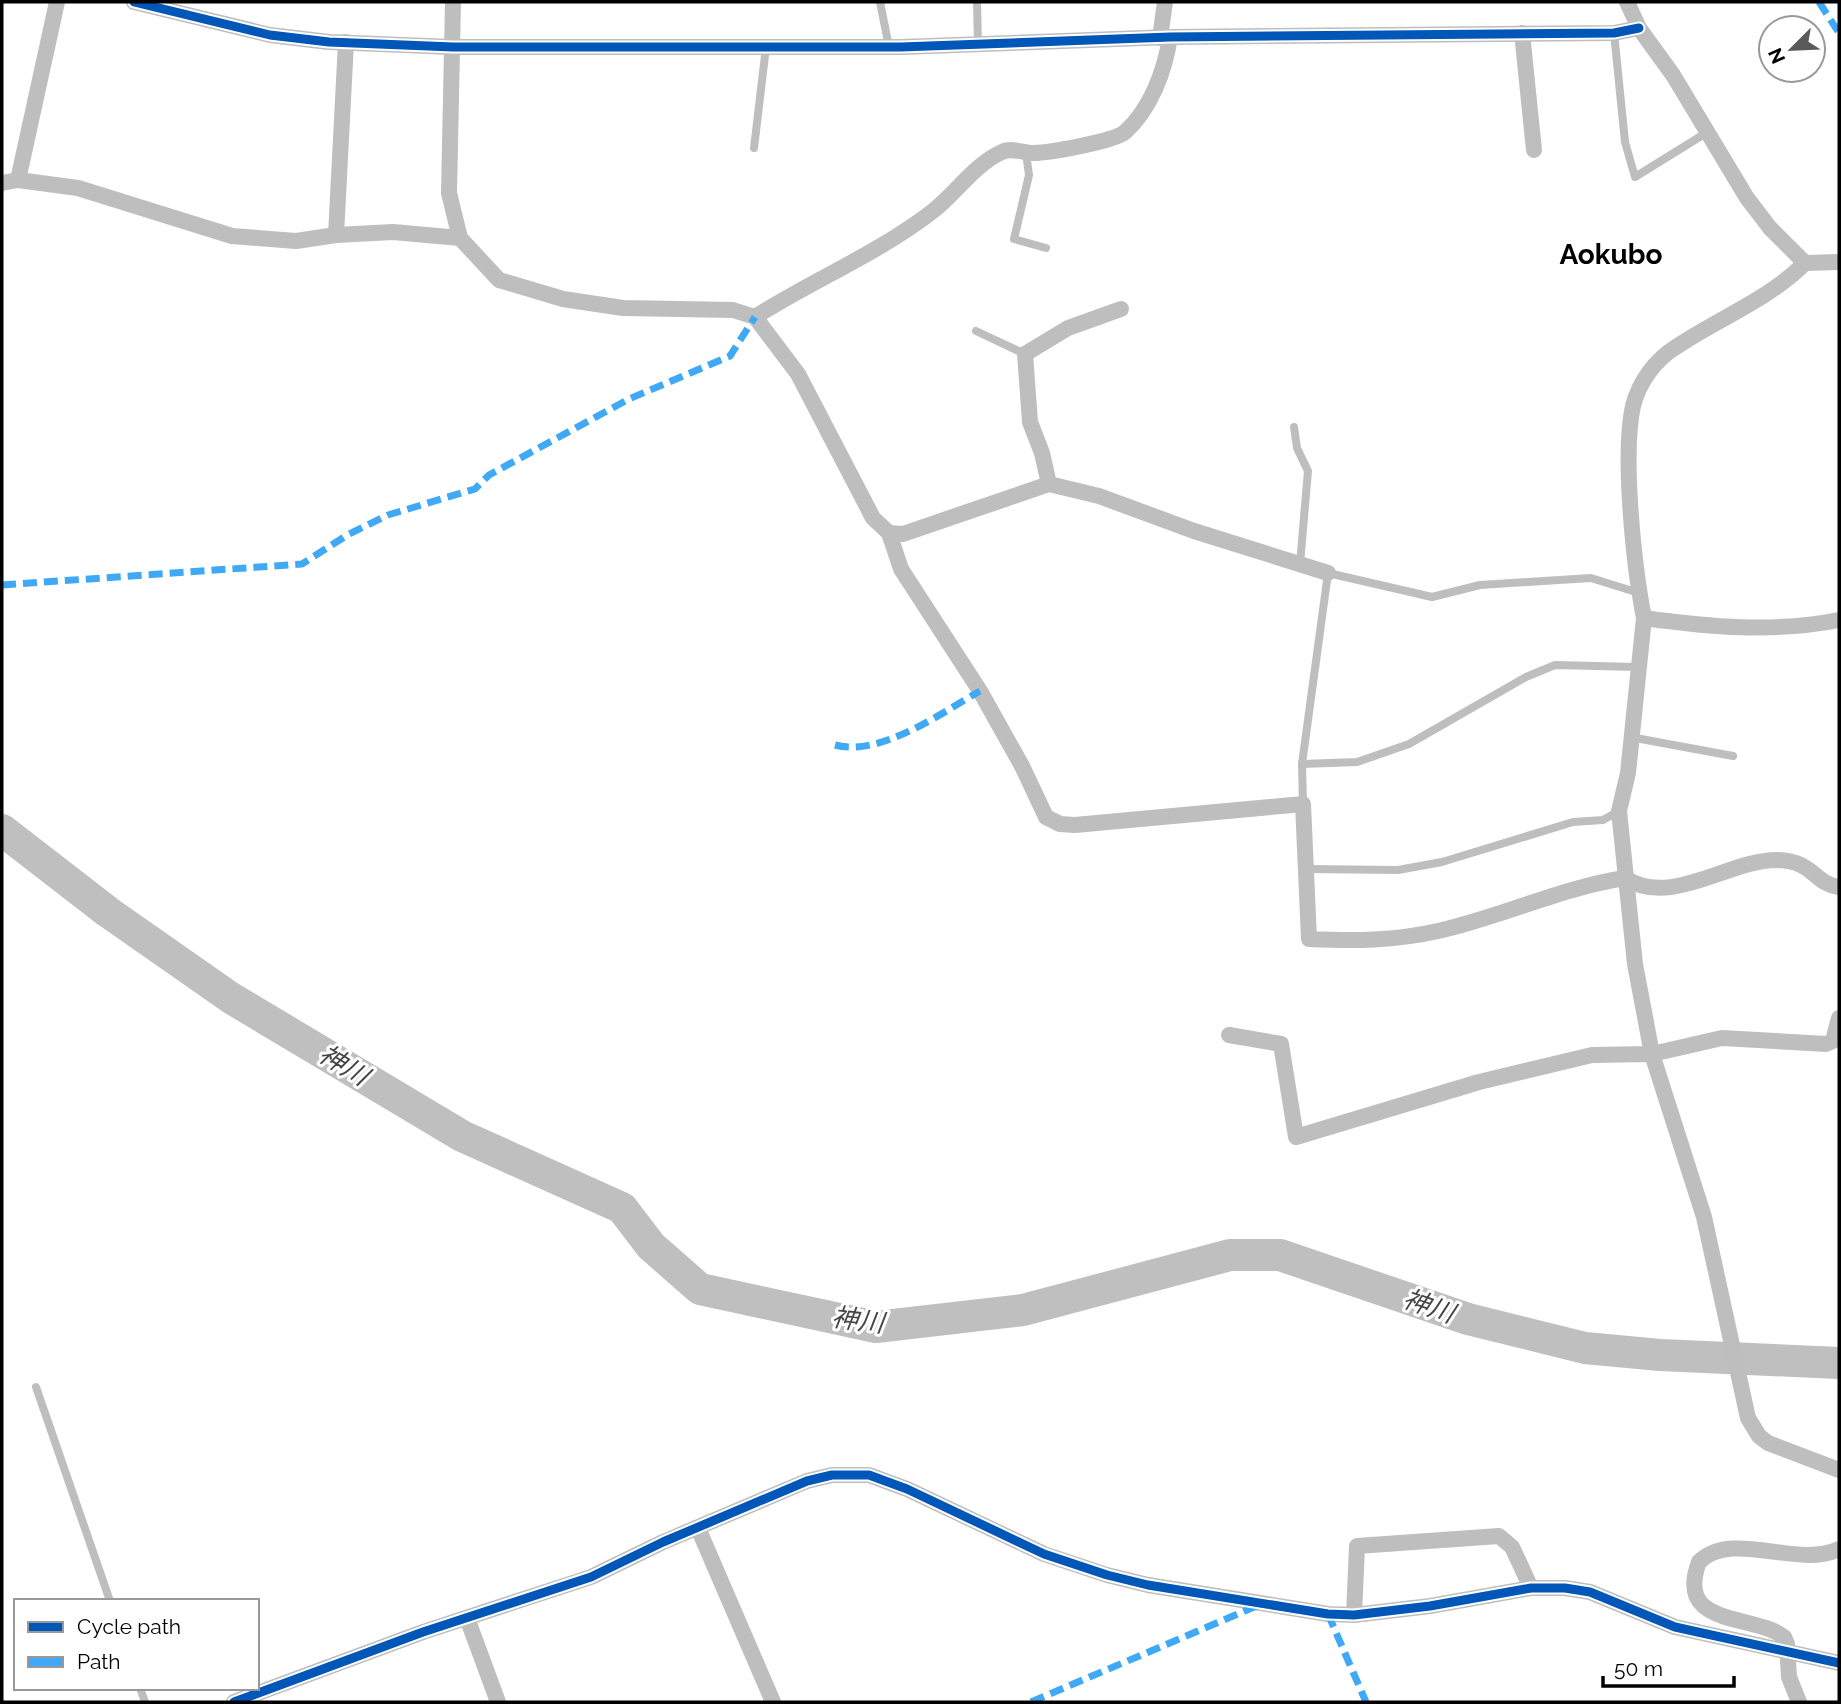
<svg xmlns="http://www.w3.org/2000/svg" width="1841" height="1704" viewBox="0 0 1841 1704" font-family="Raleway,'Noto Sans JP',sans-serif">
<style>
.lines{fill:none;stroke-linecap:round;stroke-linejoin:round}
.river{stroke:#bfbfbf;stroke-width:32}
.service{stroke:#bebebe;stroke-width:8}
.minor{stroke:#bebebe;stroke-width:16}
.quiet{stroke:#3fa9f5;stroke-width:7;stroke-dasharray:14 7;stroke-linecap:butt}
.cycleway-casing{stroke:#fff;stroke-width:13}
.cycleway{stroke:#0057b8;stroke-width:9}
.labels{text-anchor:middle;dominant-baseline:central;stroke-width:6;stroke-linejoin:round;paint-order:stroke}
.water-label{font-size:26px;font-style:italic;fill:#444;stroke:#fff}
.quarter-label{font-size:28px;font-weight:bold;fill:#000;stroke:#fff}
</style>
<rect width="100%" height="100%" fill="#fff"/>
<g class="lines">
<polyline class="river" points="2,830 108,912 231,998 462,1136 622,1208 651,1246 700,1289 876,1327 1023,1310 1230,1255 1280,1255 1468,1319 1585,1348 1660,1355 1839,1363"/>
<g class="service">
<polyline points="880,2 889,47"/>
<polyline points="977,2 978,44"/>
<polyline points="1614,33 1625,142 1635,177 1706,133"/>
<polyline points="754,148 766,47"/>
<polyline points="1026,153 1029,175 1014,239 1046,248"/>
<polyline points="976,331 1025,354"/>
<polyline points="1294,427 1297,448 1308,471 1300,564"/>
<polyline points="1630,737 1733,756"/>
<polyline points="1302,764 1357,762 1409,744 1526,677 1555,665 1637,667"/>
<polyline points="1303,804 1302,764 1328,573 1432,597 1480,585 1591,578 1639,593"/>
<polyline points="1306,869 1398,870 1442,862 1573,822 1603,820 1619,811"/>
<polyline points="36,1387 110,1601"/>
<polyline points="140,1688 145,1702"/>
</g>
<g class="minor">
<polyline points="134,2 270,35 329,42 453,47 901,47 1170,37 1614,33 1639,28"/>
<polyline points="453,2 449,193 460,238 499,280 563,299 623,308 733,310 755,317 798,374 873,518 889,533 903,534 1049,484 1099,496 1194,531 1328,573"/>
<polyline points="1627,2 1639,28 1673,75 1747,198 1770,228 1805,263 1839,262"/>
<polyline points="1522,33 1534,150"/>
<polyline points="1160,38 1165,2"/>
<polyline points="18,180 57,2"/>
<polyline points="2,183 18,180 78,188 232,236 296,241 336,235 393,232 460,238"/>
<polyline points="336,235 346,42"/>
<path d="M1805 263C1768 300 1719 318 1676 347 1655 360 1639 382 1633 406 1622 456 1634 567 1644 618L1628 773 1619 811 1635 964 1652 1054 1704 1217 1748 1418 1759 1436 1768 1443 1839 1470"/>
<path d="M755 317C813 280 879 253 933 211 956 193 975 164 1002 152 1011 147 1023 153 1033 153 1049 153 1115 141 1125 132 1151 109 1165 70 1170 37"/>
<polyline points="1049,484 1042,453 1030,422 1025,354 1068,328 1121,309"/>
<path d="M889 533 901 569 980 691 1022 766 1046 817 1060 824 1075 825 1303 804 1309 939C1354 941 1394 941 1438 931 1501 917 1560 888 1625 878 1671 908 1728 860 1777 860 1815 861 1812 883 1839 887"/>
<path d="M1644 618C1709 627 1774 633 1839 620"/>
<polyline points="1229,1035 1281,1044 1296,1137 1479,1082 1592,1055 1652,1054 1722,1038 1826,1044 1833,1041 1839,1018"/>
<polyline points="698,1528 773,1702"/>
<polyline points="1354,1615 1357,1546 1499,1536 1512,1547 1531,1588"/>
<polyline points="467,1618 498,1702"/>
<polyline points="234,1702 423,1632 591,1577 663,1542 807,1481 832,1475 869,1475 907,1489 1044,1554 1107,1575 1148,1585 1328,1614 1354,1615 1430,1606 1531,1588 1565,1588 1590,1592 1675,1627 1839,1663"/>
<path d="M1799 1702 1789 1677 1787 1644 1784 1637C1753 1613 1674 1628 1699 1562 1732 1529 1797 1569 1839 1549"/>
</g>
<g class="quiet">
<polyline points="1819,2 1839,33"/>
<polyline points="2,585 302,564 349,534 388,515 475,489 489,475 629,399 730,356 755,317"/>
<path d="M835 745C881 757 941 713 980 691"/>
<polyline points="1328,1614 1366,1702"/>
<polyline points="1031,1702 1259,1605"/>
</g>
<g class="cycleway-casing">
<g id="cycleway">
<polyline points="134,2 270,35 329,42 453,47 901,47 1170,37 1614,33 1639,28"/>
<polyline points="234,1702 423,1632 591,1577 663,1542 807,1481 832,1475 869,1475 907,1489 1044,1554 1107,1575 1148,1585 1328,1614 1354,1615 1430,1606 1531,1588 1565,1588 1590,1592 1675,1627 1839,1663"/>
</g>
</g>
<use href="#cycleway" class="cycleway"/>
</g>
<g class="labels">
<g class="water-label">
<text transform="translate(344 1065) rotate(31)">神川</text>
<text transform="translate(1429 1306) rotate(19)">神川</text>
<text transform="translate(858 1320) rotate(7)">神川</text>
</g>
<g class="quarter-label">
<text x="1611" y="254">Aokubo</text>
</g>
</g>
<rect width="1841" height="1704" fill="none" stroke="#000000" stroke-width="7"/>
<rect x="14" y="1599" width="245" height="91" fill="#ffffff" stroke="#999999" stroke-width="2"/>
<rect x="28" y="1622" width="35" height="10" fill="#0057b8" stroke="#999999" stroke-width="2"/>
<text x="77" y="1634" font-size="21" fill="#000000">Cycle path</text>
<rect x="28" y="1657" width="35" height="10" fill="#3fa9f5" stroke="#999999" stroke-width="2"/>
<text x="77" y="1669" font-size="21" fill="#000000">Path</text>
<g transform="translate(1792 49) rotate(246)"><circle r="33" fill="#ffffff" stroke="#999999" stroke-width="2"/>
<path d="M0-5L12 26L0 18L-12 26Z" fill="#595959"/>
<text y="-10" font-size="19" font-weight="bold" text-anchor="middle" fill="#000000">N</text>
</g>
<path d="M1603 1676v10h131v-10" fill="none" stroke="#000000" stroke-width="3.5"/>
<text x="1614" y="1676" font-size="21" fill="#000000" stroke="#ffffff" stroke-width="5" paint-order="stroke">50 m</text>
</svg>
